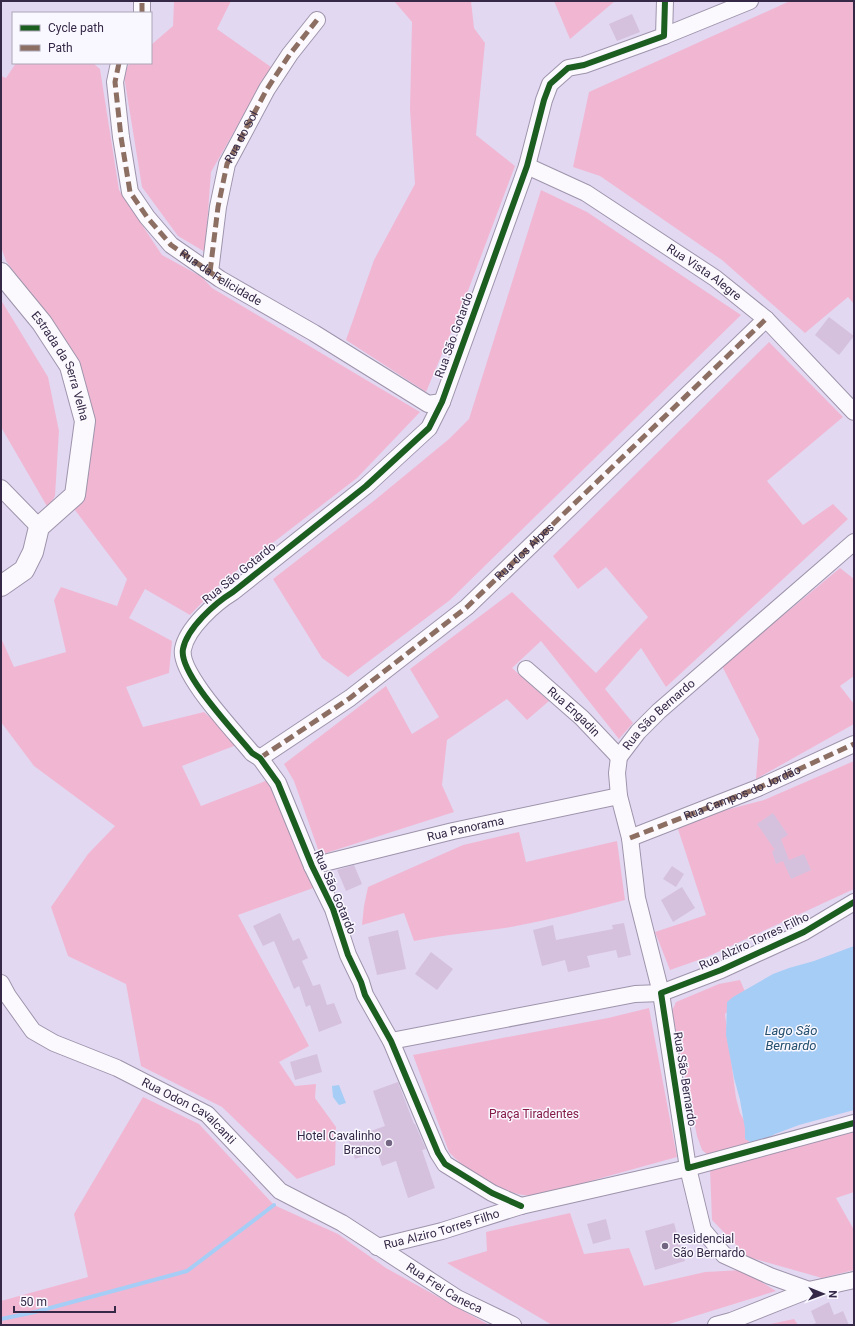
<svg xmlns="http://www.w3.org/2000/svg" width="855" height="1326" viewBox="0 0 855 1326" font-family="Roboto,sans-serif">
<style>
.green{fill:#f1b7d2}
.water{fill:#a6cdf5}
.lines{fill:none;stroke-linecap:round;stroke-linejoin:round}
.stream{stroke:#a6cdf5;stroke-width:4}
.building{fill:#d5c1de}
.minor-casing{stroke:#9e94ac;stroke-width:18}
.tertiary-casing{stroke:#9e94ac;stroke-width:22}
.minor{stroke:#fbf9fd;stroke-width:16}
.tertiary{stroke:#fbf9fd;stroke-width:20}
.quiet{stroke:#8d6e63;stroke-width:5;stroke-dasharray:10 5;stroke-linecap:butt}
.cycleway-casing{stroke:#f9f7ff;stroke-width:8}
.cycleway{stroke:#1b5e20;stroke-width:6}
.poi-dot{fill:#726683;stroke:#f9f7ff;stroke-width:1.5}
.labels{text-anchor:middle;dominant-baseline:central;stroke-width:3;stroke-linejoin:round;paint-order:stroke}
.street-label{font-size:12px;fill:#352947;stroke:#f9f7ff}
.park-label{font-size:12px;fill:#851b46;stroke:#f9f7ff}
.poi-label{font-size:12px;fill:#352947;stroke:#f9f7ff;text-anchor:end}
.water-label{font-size:13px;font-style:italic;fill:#224f6e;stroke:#f9f7ff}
</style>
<rect width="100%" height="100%" fill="#e2d8f2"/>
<g class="green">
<polygon points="174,1 231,1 217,29 271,67 211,172 205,252 178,236 142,187 123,70 131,63 151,63 151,45 173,26"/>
<polygon points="394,1 471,1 474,28 485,43 476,135 515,166 463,304 426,392 346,340 374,260 415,184 410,109 412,22"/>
<polygon points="554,1 615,1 570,39"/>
<polygon points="790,1 854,1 854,304 848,297 805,333 722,260 600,176 573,167 589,92"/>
<path d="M16 63H93L100 69 119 190 162 255 202 277 212 288 420 412 357 478 222 582 190 615 145 589 129 618 172 641 169 673 126 687 143 727 204 712 239 744 182 766 201 806 268 780 316 887 238 915C261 959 286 1002 309 1046L279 1062 295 1086 316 1084 315 1098 336 1127 335 1165 297 1179 222 1107 141 1066 126 984 68 956 51 907 88 854 115 826 34 766 1 722V638L14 667 66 652 54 600 61 587 117 606 127 579 75 510 80 498 92 421 47 316 6 261 1 247V76L6 78Z"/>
<polygon points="541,190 587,212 741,315 450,600 348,677 322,658 273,579 375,500 449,439 469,419"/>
<polygon points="1,300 48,377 59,431 55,496 48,508 1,427"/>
<polygon points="769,342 843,417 767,481 803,525 833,504 848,519 666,687 641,648 605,689 633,723 619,739 541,641 512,668 549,701 527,720 507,699 447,740 442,785 454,812 320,855 294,781 284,764 386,686 412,734 439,717 410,669 512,592 596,673 648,617 606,567 578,589 553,556"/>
<polygon points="840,568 854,579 854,676 840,686 854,704 854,724 756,779 759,739 722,666"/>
<polygon points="854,761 854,889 707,957 670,970 655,932 706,915 676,823 764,800"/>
<path d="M519 832 526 862 617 841 625 900C587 910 549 920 511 927 478 932 446 934 414 941L404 913 362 925 364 906 368 887 463 845Z"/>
<polygon points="740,980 746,994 725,1014 736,1098 740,1113 747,1126 750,1145 708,1155 702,1150 697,1136 672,1011 676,1002 719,984"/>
<path d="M649 1008 677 1157 540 1195C533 1195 524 1196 518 1194 495 1187 465 1170 449 1152L413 1055 608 1018Z"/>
<polygon points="143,1097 199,1124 274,1205 338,1234 386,1268 489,1325 1,1325 1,1301 88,1277 74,1214"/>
<polygon points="854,1132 854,1192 836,1198 854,1230 854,1270 822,1278 748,1257 712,1220 710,1169 792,1147"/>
<polygon points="570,1213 584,1254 629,1248 644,1286 705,1272 742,1270 776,1291 666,1325 552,1325 447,1263 487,1251 486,1232"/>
<polygon points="794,1319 798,1325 766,1325"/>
</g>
<g class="water">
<polygon points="854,946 854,1110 799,1125 775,1134 760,1142 752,1143 745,1139 745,1129 740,1100 734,1078 726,1035 727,1002 733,997 773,974 789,968 814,961"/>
<polygon points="339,1085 346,1103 339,1105 333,1097 332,1086"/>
</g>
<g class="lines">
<polyline class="stream" points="1,1319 35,1312 187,1271 274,1205"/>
</g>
<g class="building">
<polygon points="632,14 640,32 617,41 609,24"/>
<polygon points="829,317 854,336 839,355 815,335"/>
<polygon points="773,813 788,835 781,839 789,860 804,854 811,870 791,879 783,861 776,864 772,851 775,850 757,824"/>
<polygon points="354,865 362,884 346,891 337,870"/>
<polygon points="672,866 684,874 676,887 663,879"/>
<polygon points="682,887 695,908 673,922 661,900"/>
<polygon points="280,913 293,941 299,938 308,958 302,961 313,986 320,984 327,1005 334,1003 342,1023 319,1032 310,1005 306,1007 299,986 294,989 274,941 263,946 253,926"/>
<polygon points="624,923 631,955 618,958 616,950 587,956 590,967 568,972 565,960 542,966 533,930 553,925 556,940 613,929 612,925"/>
<polygon points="398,930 406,969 377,975 368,937"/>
<polygon points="431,952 453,969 437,990 415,974"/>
<polygon points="317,1054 322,1072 295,1080 290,1062"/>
<polygon points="398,1082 414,1124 415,1124 426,1149 422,1150 435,1188 408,1198 396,1161 382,1166 377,1151 355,1159 348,1139 385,1126 373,1091"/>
<polygon points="606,1219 611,1239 593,1244 587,1224"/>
<polygon points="674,1223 685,1261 655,1270 645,1231"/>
<polygon points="829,1302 834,1315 843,1311 849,1325 811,1325 816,1323 811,1311"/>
</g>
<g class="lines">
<g class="minor-casing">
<g id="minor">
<polyline points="142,13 142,1"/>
<polyline points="664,36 750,1"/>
<path id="s1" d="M119 63 115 82 121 137 130 192 147 217 171 245 220 279 314 333 428 404 442 402"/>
<path id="s2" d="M527 166 586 193 715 278 766 319 854 412"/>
<polyline points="210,272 218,207 227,164 267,89 290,54 317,20"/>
<polyline points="1,488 39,527"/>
<path id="s3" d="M526 669 582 718 619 757"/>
<path id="s4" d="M260 758 350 698 467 607 766 319"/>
<path id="s5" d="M630 838 758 788 854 744"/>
<path id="s6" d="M312 866 453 831 619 796"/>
<path id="s7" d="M1 983 8 996 33 1031 54 1043 117 1068 207 1114 280 1191 342 1223 457 1298 513 1325"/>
<polyline points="391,1041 635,994 661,993 721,970 804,932 854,902"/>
<path d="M521 1206 492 1193 445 1164 438 1153 391 1041 365 995 361 982 348 955 333 909 312 866 278 783 260 758 252 753C236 733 178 673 183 649 187 628 215 603 233 592L366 486 429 428 442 402 527 166 544 100 550 84 568 68 584 65 664 36 665 1"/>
<path id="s8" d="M377 1247 442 1231 521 1206 688 1168 854 1123"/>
<path id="s9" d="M809 1290 770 1276 724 1255 703 1230 688 1168 661 993 637 898 630 838 619 796 617 773 619 757 638 732 659 711 854 542"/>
<polyline points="716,1325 731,1321 809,1290 854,1280"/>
</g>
</g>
<g class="tertiary-casing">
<g id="tertiary">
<path id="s10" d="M1 273 42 323 70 366 85 421 75 495 39 527 33 552 24 570 1 586"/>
</g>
</g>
<use href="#minor" class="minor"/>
<use href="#tertiary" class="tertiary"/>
<g class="quiet">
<polyline points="142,13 142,1"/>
<polyline points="119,63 115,82 121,137 130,192 147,217 171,245 220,279"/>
<path id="s11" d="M210 272 218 207 227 164 267 89 290 54 317 20"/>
<polyline points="260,758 350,698 467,607 766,319"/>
<polyline points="630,838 758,788 854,744"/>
</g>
<g class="cycleway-casing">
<g id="cycleway">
<polyline points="854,902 804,932 721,970 661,993 688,1168 854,1123"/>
<path d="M521 1206 492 1193 445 1164 438 1153 391 1041 365 995 361 982 348 955 333 909 312 866 278 783 260 758 252 753C236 733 178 673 183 649 187 628 215 603 233 592L366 486 429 428 442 402 527 166 544 100 550 84 568 68 584 65 664 36 665 1"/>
</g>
</g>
<use href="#cycleway" class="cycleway"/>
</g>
<g class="poi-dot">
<circle cx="389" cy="1143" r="4"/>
<circle cx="665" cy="1246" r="4"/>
</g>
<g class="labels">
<g class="street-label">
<text stroke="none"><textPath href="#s11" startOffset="140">Rua do Sol</textPath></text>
<text stroke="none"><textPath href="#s2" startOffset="207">Rua Vista Alegre</textPath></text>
<text stroke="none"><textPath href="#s1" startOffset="257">Rua da Felicidade</textPath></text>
<text transform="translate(454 335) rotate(-70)">Rua São Gotardo</text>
<text stroke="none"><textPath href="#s10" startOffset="112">Estrada da Serra Velha</textPath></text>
<text stroke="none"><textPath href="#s4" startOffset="336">Rua dos Alpes</textPath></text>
<text transform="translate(239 573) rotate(-39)">Rua São Gotardo</text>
<text stroke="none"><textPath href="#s3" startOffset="64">Rua Engadin</textPath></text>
<text stroke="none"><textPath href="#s9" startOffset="665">Rua São Bernardo</textPath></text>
<text stroke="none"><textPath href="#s5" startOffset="121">Rua Campos do Jordão</textPath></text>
<text stroke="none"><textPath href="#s6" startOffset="158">Rua Panorama</textPath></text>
<text transform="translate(335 892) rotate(67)">Rua São Gotardo</text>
<text transform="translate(754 941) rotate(-25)">Rua Alziro Torres Filho</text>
<text transform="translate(685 1079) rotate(81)">Rua São Bernardo</text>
<text stroke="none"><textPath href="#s7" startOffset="234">Rua Odon Cavalcanti</textPath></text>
<text stroke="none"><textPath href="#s8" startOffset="67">Rua Alziro Torres Filho</textPath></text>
<text stroke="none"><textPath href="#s7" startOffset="548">Rua Frei Caneca</textPath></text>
</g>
<g class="park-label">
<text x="534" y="1114">Praça Tiradentes</text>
</g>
<g class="poi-label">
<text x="381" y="1136">Hotel Cavalinho<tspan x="381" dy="14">Branco</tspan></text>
<text x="673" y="1239" text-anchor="start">Residencial<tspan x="673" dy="14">São Bernardo</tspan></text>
</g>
<g class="water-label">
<text x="791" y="1030">Lago São<tspan x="791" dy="15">Bernardo</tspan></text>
</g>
</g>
<rect width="855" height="1326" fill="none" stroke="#352947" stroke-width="4"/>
<rect x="12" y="12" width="140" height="52" fill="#f9f7ff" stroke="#aba5b5"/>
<rect x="20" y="25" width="20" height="6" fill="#1b5e20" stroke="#aba5b5"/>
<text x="48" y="32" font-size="12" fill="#352947">Cycle path</text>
<rect x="20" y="45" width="20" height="6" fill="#8d6e63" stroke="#aba5b5"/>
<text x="48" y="52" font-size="12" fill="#352947">Path</text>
<g transform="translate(823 1294) rotate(91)" stroke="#f9f7ff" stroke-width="3" paint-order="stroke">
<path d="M0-3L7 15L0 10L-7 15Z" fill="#352947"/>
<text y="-6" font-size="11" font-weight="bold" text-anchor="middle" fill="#352947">N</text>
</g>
<path d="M14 1306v6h101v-6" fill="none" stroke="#352947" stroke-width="2"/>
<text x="20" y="1306" font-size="12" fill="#352947" stroke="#f9f7ff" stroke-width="3" paint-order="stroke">50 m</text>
</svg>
